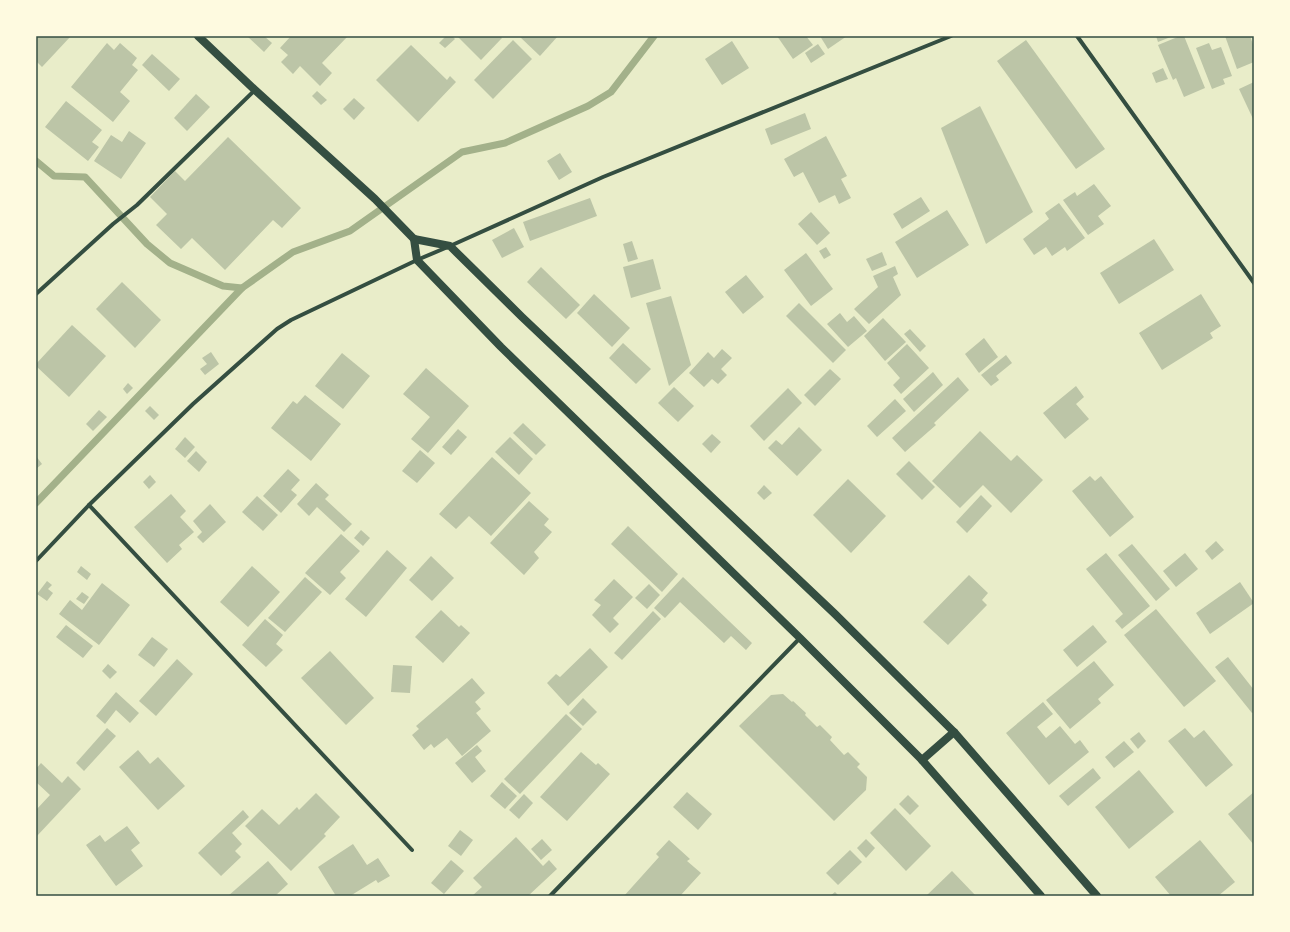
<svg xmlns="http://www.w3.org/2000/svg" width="1290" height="932" viewBox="0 0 1290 932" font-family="Poppins,sans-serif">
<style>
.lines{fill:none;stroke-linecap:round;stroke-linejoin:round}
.stream{stroke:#a3b18a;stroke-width:7}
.building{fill:#bcc5a7}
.minor{stroke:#344e41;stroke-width:4}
.secondary{stroke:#344e41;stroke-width:8}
.neatline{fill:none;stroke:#344e41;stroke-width:1.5}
</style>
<rect width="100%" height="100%" fill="#e9edc9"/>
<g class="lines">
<g class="stream">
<polyline points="36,161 54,176 85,177 147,244 170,263 223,286 242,288"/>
<polyline points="36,503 242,288 293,252 350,231 462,152 505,143 588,106 611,92 654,36"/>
</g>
</g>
<g class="building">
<polygon points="36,36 71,36 42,67 36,61"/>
<polygon points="247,36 264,36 272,43 264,52"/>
<polygon points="291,36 348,36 322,63 332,73 320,86 300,66 293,74 281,62 288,55 280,48"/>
<polygon points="446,36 452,36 455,39 445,48 439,43"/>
<polygon points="457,36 500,36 502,38 481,60"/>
<polygon points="519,36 558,36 540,56"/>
<polygon points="777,36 806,36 813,45 793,59"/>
<polygon points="820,36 847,36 828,49"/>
<polygon points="1156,36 1173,36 1158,42"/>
<polygon points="1180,36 1184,36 1205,88 1184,97 1176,78 1173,80 1158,45"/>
<polygon points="1225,36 1250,36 1254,47 1254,62 1237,69"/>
<polygon points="513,40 532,59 493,99 474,80"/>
<polygon points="1026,40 1105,149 1076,169 997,61"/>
<polygon points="732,41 749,68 722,85 705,59"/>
<polygon points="107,43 114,50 120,43 137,58 132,65 138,70 120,92 130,101 113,122 71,87"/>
<polygon points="1209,43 1212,50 1221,47 1232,76 1223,79 1225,84 1212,89 1196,48"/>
<polygon points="818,44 825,54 811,63 805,53"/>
<polygon points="411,45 447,80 450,76 456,82 418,122 376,80"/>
<polygon points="152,54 180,79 169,91 142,65"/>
<polygon points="1163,68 1168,79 1156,83 1152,73"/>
<polygon points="1254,82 1254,121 1239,89"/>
<polygon points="317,91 327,100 321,105 312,96"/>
<polygon points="196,94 210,107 187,131 174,118"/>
<polygon points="354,98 365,108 354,120 343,109"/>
<polygon points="66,101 102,130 92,142 99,147 88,161 45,127"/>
<polygon points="980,106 1033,212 986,244 941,128"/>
<polygon points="805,113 811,129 771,145 765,129"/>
<polygon points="129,131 146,143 121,179 94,161 111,135 122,142"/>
<polygon points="826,136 847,176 841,179 851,198 839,204 835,195 819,203 803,172 794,177 784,159"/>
<polygon points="228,137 301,208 282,228 273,220 225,270 192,238 181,249 156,225 167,214 150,197 175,171 185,181"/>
<polygon points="560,153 572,172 559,180 547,161"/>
<polygon points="1094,184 1111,206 1098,216 1104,224 1088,235 1063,200 1075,192 1077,196"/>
<polygon points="921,197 930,211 902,229 893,214"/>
<polygon points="590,198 597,216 530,241 523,222"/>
<polygon points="1059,203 1085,238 1067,251 1065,247 1052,256 1046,247 1034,255 1023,239 1049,219 1045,213"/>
<polygon points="947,210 969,245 917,278 895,242"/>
<polygon points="811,212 830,233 817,245 798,224"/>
<polygon points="514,228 524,247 502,258 492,240"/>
<polygon points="1154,239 1174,270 1119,304 1100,273"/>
<polygon points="632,241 638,259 628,262 623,244"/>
<polygon points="826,247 831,255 824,259 819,251"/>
<polygon points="882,252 887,265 872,271 866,259"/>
<polygon points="806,253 833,289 811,306 784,270"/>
<polygon points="653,259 661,289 631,298 623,267"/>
<polygon points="895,266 898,274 893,277 901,295 869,324 854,309 878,287 873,276"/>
<polygon points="541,267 580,305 566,319 527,282"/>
<polygon points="746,275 764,297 743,314 725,292"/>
<polygon points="122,282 161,320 135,348 96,309"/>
<polygon points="594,294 630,328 612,347 577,313"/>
<polygon points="1201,294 1221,326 1210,333 1213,338 1162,370 1139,333"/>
<polygon points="671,296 691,365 669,386 646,303"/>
<polygon points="799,303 846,350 833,363 786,316"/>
<polygon points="840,313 847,322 854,316 867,331 848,347 827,324"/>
<polygon points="883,318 906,342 885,361 864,336"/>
<polygon points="72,325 106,356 69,397 36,366 36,364"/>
<polygon points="910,329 926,346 920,352 904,334"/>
<polygon points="984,338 998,357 979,373 965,354"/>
<polygon points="623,343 651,369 636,384 609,358"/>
<polygon points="907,344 929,368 901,394 893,385 900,378 887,363"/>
<polygon points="722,349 732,358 721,369 727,375 718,384 712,379 704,387 689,373 708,352 714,358"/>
<polygon points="211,352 219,364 205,375 200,369 207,364 202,358"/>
<polygon points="342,353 370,376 343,409 315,386"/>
<polygon points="1006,355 1012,363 996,376 999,380 991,386 981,375"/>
<polygon points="426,368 469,406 428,453 411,439 430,417 403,394"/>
<polygon points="830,369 841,379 815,406 804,395"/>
<polygon points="933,372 943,385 914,412 903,399"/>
<polygon points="958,377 969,390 934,423 936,425 905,452 892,438"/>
<polygon points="128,383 133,388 127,394 123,389"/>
<polygon points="1076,386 1084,397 1076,404 1089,419 1065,439 1043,413"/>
<polygon points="674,387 694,406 678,422 658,403"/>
<polygon points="788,388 802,403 764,441 750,426"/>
<polygon points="305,395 341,424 311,461 271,428 293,401 297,404"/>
<polygon points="895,399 906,411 877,437 867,426"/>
<polygon points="150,406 159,415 154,420 145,411"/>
<polygon points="99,410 107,417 93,431 86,424"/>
<polygon points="523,423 546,445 536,455 513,433"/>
<polygon points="799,427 822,450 797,476 768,448 776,440 782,445"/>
<polygon points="458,429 467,437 451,455 442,447"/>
<polygon points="980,431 1011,461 1017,455 1043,480 1011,513 983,485 960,508 932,481"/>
<polygon points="712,434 721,442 711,453 702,444"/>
<polygon points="185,437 195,447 185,458 175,449"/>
<polygon points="510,437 533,459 519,475 495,452"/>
<polygon points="420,450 435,463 417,483 402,471"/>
<polygon points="196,451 207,462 199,472 187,461"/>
<polygon points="36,456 42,464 36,469"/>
<polygon points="492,457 531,493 491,536 469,516 456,529 439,514"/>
<polygon points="909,461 935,487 922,500 896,474"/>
<polygon points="288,469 300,480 291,490 297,495 281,513 263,496"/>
<polygon points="150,475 156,482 149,489 143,482"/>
<polygon points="1090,476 1095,481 1101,476 1134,517 1110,537 1072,491"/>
<polygon points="848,479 886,516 851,553 813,515"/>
<polygon points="316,483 329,495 325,499 352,524 344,532 317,507 309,516 297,504"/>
<polygon points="764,485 772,493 764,500 757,493"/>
<polygon points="171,494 186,511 180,517 194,532 179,545 182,549 167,563 134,527"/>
<polygon points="981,495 992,506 967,533 956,522"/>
<polygon points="257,496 278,515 263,531 242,512"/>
<polygon points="529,501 549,519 544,525 552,532 534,552 539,558 524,575 490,543"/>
<polygon points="210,504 226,522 203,543 197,537 202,532 193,521"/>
<polygon points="628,526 678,574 662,592 611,544"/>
<polygon points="361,530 370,538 363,546 354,538"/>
<polygon points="341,534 360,551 340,572 346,578 330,595 305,573"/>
<polygon points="1216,541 1224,550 1212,560 1205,551"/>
<polygon points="1132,544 1170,589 1156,601 1118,555"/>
<polygon points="387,550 407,568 366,617 345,599"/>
<polygon points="1106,553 1150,606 1122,629 1115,621 1123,614 1086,569"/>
<polygon points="1185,553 1198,569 1176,587 1163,571"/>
<polygon points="431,556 454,578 432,601 409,580"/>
<polygon points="81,566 91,574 87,580 77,572"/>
<polygon points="252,566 280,592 248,627 220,602"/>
<polygon points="969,575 988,593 982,600 987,605 948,645 923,622"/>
<polygon points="305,577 322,592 285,632 268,618"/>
<polygon points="683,577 752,643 746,650 731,636 724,643 680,602 665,618 654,608"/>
<polygon points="614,579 633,597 613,618 619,624 610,633 592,615 601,605 594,600"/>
<polygon points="47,581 52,585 48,589 53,593 47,601 37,594"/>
<polygon points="1240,582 1254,603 1210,634 1196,613"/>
<polygon points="102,583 130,605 99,645 59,614 70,600 82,610"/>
<polygon points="649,584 660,595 647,609 635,598"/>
<polygon points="82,592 89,597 84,604 76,599"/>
<polygon points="1156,609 1216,681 1184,707 1124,635"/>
<polygon points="441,610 459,627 461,625 470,633 443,663 415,637"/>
<polygon points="653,611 661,619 622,660 614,653"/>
<polygon points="265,619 283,635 276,644 283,650 266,667 242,645"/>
<polygon points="66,625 93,646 83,658 56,637"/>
<polygon points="1093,625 1107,642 1077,667 1063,650"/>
<polygon points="152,637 168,649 154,667 138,655"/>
<polygon points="590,648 608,667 568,706 547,683 556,674 560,677"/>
<polygon points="330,651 374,698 346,725 301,678"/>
<polygon points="1228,657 1254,690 1254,712 1252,713 1215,667"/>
<polygon points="177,659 193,674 156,716 139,701"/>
<polygon points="1094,661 1114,685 1098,699 1101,703 1070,729 1046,700"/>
<polygon points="108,664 117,672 110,679 102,671"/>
<polygon points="393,665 412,666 410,693 391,692"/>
<polygon points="472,678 485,693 475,702 481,709 476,713 491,731 462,756 447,738 434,748 431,744 424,750 412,735 419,729 416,726"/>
<polygon points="116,692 139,713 130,723 116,710 105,724 96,716"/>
<polygon points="783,694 792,702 793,701 806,713 805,715 817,727 820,725 832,737 830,740 844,755 848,752 860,764 857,767 867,777 866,790 834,821 739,726 771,695"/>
<polygon points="583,698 597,712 583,726 569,713"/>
<polygon points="1043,702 1053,714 1037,727 1046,738 1060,726 1075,744 1080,740 1089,752 1049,785 1006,733"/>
<polygon points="566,714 582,729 520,794 504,779"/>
<polygon points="107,728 116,736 84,771 76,763"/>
<polygon points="1185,728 1194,738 1204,730 1233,765 1206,787 1168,741"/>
<polygon points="1139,732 1146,741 1138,749 1130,739"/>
<polygon points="1124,741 1134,752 1114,768 1105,757"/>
<polygon points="477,745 482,751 475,757 486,771 472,783 455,763"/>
<polygon points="138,750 150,764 158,757 185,786 158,810 119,767"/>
<polygon points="581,752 596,765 598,763 610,774 567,821 540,797"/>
<polygon points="41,763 62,783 68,776 81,789 36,837 36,810 50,795 36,782 36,769"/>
<polygon points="1093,768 1101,778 1068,806 1059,796"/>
<polygon points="1139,770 1174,812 1129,849 1095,807"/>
<polygon points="502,782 517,796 505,809 490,796"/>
<polygon points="687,792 712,814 698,830 673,807"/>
<polygon points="1254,792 1254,845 1228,814"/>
<polygon points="316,793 340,817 324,834 326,836 291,871 245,826 262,809 279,825 297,807 299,810"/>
<polygon points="524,794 533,803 519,819 509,810"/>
<polygon points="908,795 919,806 910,815 899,804"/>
<polygon points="895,808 931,846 906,871 870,833"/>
<polygon points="243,810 249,817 232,833 242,844 235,851 241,857 221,876 198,853"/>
<polygon points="127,826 140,843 131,850 143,866 116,886 86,845 100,835 105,842"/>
<polygon points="460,830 473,840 461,856 448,846"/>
<polygon points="516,837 543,866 549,860 557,869 528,896 472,896 482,887 473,878"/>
<polygon points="542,839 552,850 541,860 531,849"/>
<polygon points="866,839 875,848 866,858 857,848"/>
<polygon points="669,840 690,859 687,861 701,873 680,896 624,896 659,857 656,854"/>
<polygon points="1200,840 1235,882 1218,896 1171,896 1155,877"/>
<polygon points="353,844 367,865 378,858 390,876 378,883 376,880 350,896 336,896 318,867"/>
<polygon points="850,850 862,862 838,885 826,873"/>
<polygon points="451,860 464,871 444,894 431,883"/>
<polygon points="268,861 288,884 275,896 228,896"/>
<polygon points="952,871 976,896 926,896"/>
<polygon points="835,892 839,896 830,896"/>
</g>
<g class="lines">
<g class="minor">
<polyline points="1077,36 1254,283"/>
<polyline points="36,294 113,224 137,205 255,90"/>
<polyline points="89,505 412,850"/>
<polyline points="36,561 89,505 193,404 277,329 291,320 417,260 450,246 603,177 951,36"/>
<polyline points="550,896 800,638"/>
</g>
<g class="secondary">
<polyline points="198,36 255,90 375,199 414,239 450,246 522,317 835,614 954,732 1097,896"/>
<polyline points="414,239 417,260 501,347 800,638 922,760 1041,896"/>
<polyline points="922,760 954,732"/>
</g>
</g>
<rect width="1290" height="932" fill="none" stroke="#fefae0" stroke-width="74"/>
<rect x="37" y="37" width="1216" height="858" class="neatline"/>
</svg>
